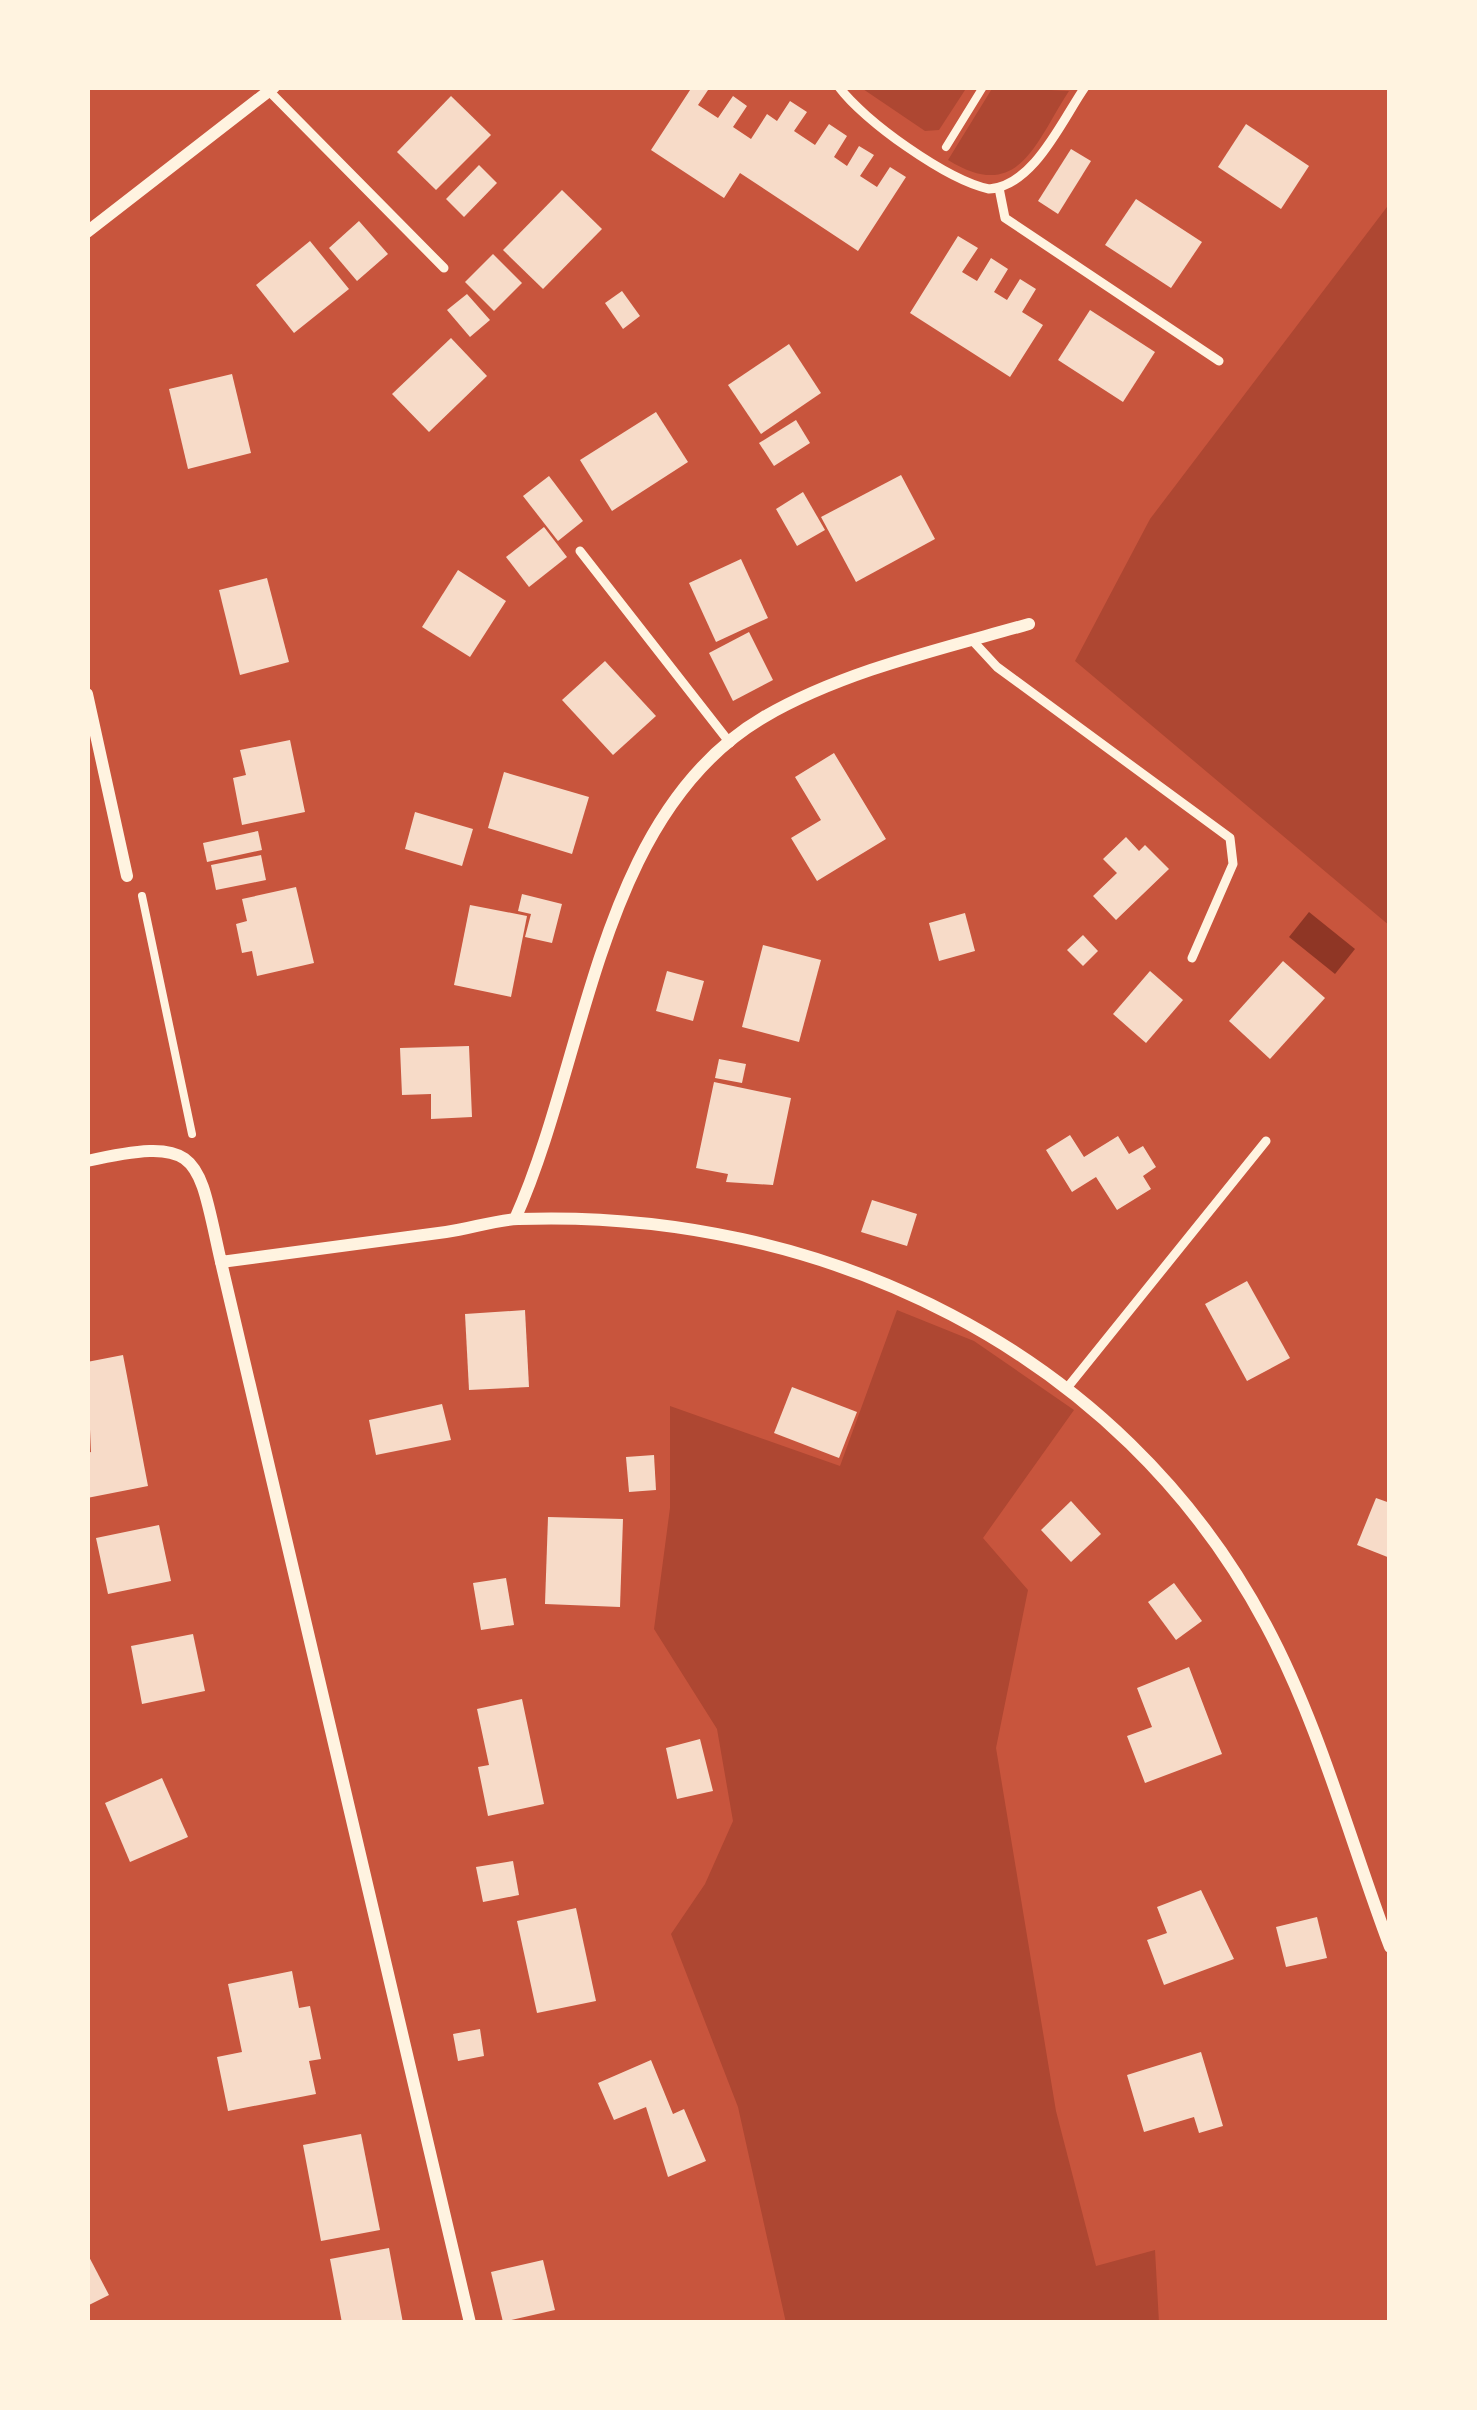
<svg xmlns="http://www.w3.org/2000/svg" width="1477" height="2410" viewBox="0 0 1477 2410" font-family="'PT Sans Narrow',sans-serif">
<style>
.green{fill:#ae4732}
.water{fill:#8f3625}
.building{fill:#f7dbc8}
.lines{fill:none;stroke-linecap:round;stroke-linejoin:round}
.path{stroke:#fff3e0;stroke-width:8}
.service{stroke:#fff3e0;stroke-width:9}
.minor{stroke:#fff3e0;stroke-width:12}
</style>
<rect width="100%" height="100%" fill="#c8553d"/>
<g class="green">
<polygon points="860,87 967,87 939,130 925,131"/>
<path d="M993 87 1069 91C1035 143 1019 204 948 160Z"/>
<polygon points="1390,203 1390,926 1075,661 1150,519"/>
<polygon points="897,1310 974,1341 1074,1410 983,1538 1028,1590 996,1748 1056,2111 1096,2266 1155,2250 1159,2323 786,2323 738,2107 671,1934 705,1884 733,1821 717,1729 654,1629 670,1508 670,1406 840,1466"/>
</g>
<polygon class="water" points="1309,912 1355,949 1335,974 1289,937"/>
<g class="building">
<polygon points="692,87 710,87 698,105 718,118 733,96 747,106 733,127 751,139 767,114 777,121 790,101 807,112 794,131 815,145 829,124 847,136 834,157 847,166 859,146 874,155 860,176 877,187 890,167 906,177 858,251 740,173 724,198 651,150"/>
<polygon points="451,96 491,135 436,190 397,152"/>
<polygon points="1246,124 1309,166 1281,209 1218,167"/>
<polygon points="1071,149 1091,161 1058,214 1038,201"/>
<polygon points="479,165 497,183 464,217 446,199"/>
<polygon points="562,190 602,229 543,289 503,250"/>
<polygon points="1136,199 1202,242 1171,288 1105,245"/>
<polygon points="359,221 388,254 357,281 329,248"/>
<polygon points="958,236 978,248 962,272 977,281 991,258 1008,269 994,292 1007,300 1020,279 1036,289 1022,312 1043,325 1010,377 910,313"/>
<polygon points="310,241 349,289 294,333 256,285"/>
<polygon points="493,254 522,283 494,311 465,282"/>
<polygon points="622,291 640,316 623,329 605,303"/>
<polygon points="467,294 490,320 470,337 447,310"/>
<polygon points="1090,310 1155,352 1123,402 1058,360"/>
<polygon points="451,338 487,376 429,432 392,394"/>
<polygon points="789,344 821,393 761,434 728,385"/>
<polygon points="232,374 251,453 188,469 169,389"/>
<polygon points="656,412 688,462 612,511 580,460"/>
<polygon points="796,420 810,443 774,466 759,443"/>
<polygon points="901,475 935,539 856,582 821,517"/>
<polygon points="549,476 583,521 558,541 523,496"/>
<polygon points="803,492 825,530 797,546 776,509"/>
<polygon points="544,527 567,557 529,587 506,557"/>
<polygon points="741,559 768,618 716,642 689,583"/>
<polygon points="458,570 506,601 470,657 422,627"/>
<polygon points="267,578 289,662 240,675 219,590"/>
<polygon points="749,632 773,680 733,701 709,653"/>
<polygon points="605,661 656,716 613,755 562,700"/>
<polygon points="290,740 305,812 242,825 233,778 246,775 240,750"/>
<polygon points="834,753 886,839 817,881 791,838 821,820 795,777"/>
<polygon points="504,772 589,797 572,854 488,828"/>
<polygon points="415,812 473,829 462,866 405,849"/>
<polygon points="258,831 262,850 207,862 203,843"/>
<polygon points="1126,837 1139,851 1145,845 1169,869 1116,920 1093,896 1117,873 1103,859"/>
<polygon points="261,855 266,880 216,890 211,865"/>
<polygon points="296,887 314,963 257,976 252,951 242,953 236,924 247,921 242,899"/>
<polygon points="522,894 562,904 552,943 525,937 531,914 518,911"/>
<polygon points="470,905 527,916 511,997 454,985"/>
<polygon points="965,913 975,951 939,961 929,923"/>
<polygon points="1083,935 1098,951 1083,966 1067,950"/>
<polygon points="763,945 821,960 799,1042 742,1027"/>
<polygon points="1283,961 1325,998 1270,1059 1229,1021"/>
<polygon points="667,971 704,981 693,1021 656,1011"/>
<polygon points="1150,971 1183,1000 1146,1043 1113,1014"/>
<polygon points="469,1046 472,1117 431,1119 431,1094 402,1095 400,1048"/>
<polygon points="719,1059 746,1064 742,1083 715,1078"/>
<polygon points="714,1082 791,1098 773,1185 726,1182 728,1174 696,1168"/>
<polygon points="1070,1135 1084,1157 1118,1136 1129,1154 1143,1146 1156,1167 1143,1176 1151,1189 1117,1210 1096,1177 1072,1192 1046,1150"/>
<polygon points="872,1200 917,1214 907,1246 861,1232"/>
<polygon points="1247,1281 1290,1358 1247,1381 1205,1304"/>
<polygon points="525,1310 529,1387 469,1390 465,1314"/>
<polygon points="123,1355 148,1486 87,1498 87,1453 91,1452 87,1362"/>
<polygon points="792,1387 857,1412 839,1458 774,1433"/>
<polygon points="442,1404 451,1440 376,1455 369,1420"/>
<polygon points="654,1455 656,1490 629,1492 626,1457"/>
<polygon points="1376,1498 1390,1503 1390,1558 1357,1545"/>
<polygon points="1071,1501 1101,1534 1071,1562 1041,1530"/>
<polygon points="548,1517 623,1519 620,1607 545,1604"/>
<polygon points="159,1525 171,1581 108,1594 96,1538"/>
<polygon points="506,1578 514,1625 481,1630 473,1583"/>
<polygon points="1174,1583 1202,1621 1176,1640 1148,1602"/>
<polygon points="193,1634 205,1691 142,1704 131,1646"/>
<polygon points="1189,1667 1222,1754 1145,1783 1127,1736 1152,1727 1137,1688"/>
<polygon points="522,1699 544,1804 488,1816 478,1767 489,1765 477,1709"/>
<polygon points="700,1739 713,1791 677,1799 666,1748"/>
<polygon points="162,1778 188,1837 130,1862 105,1803"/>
<polygon points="513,1861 519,1895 483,1902 476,1867"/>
<polygon points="1201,1890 1234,1959 1164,1985 1147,1940 1167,1933 1157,1907"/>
<polygon points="576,1908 596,2001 537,2013 517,1921"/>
<polygon points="1317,1917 1327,1958 1286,1967 1276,1927"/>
<polygon points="292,1971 299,2008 310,2006 321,2059 309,2061 316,2094 228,2111 217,2057 242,2052 228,1984"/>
<polygon points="480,2029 484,2056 458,2061 453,2034"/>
<polygon points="1201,2052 1223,2126 1199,2133 1194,2117 1144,2132 1127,2075"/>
<polygon points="651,2060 673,2114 684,2109 706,2161 668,2177 646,2107 614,2120 598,2083"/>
<polygon points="361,2134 380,2230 321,2241 303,2145"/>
<polygon points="389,2248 403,2323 342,2323 330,2259"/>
<polygon points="87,2253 109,2295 87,2306"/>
<polygon points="543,2260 555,2310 503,2322 491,2272"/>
</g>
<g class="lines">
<g class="path">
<polyline points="946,147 983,87"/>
<polyline points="142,896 192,1134"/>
</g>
<g class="service">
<path d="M839 87C864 121 947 180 989 189 1034 186 1062 120 1085 87"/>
<polyline points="269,91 444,268"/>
<polyline points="999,188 1005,218 1219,361"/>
<polyline points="580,551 730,743"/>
<polyline points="972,640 997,667 1230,838 1233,864 1192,958"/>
<polyline points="1067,1388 1266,1141"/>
</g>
<g class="minor">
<polyline points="87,232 274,87"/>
<polyline points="87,694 127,876"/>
<path d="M87 1161C203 1135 197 1156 221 1262 296 1252 371 1242 446 1232 470 1229 494 1220 518 1219 822 1208 1120 1350 1266 1625 1320 1726 1350 1841 1390 1947"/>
<path d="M515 1219C588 1057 598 814 764 717 843 671 941 649 1029 624"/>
<polyline points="221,1262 470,2323"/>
</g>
</g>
<rect width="1477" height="2410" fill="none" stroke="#fff3e0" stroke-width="180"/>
</svg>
